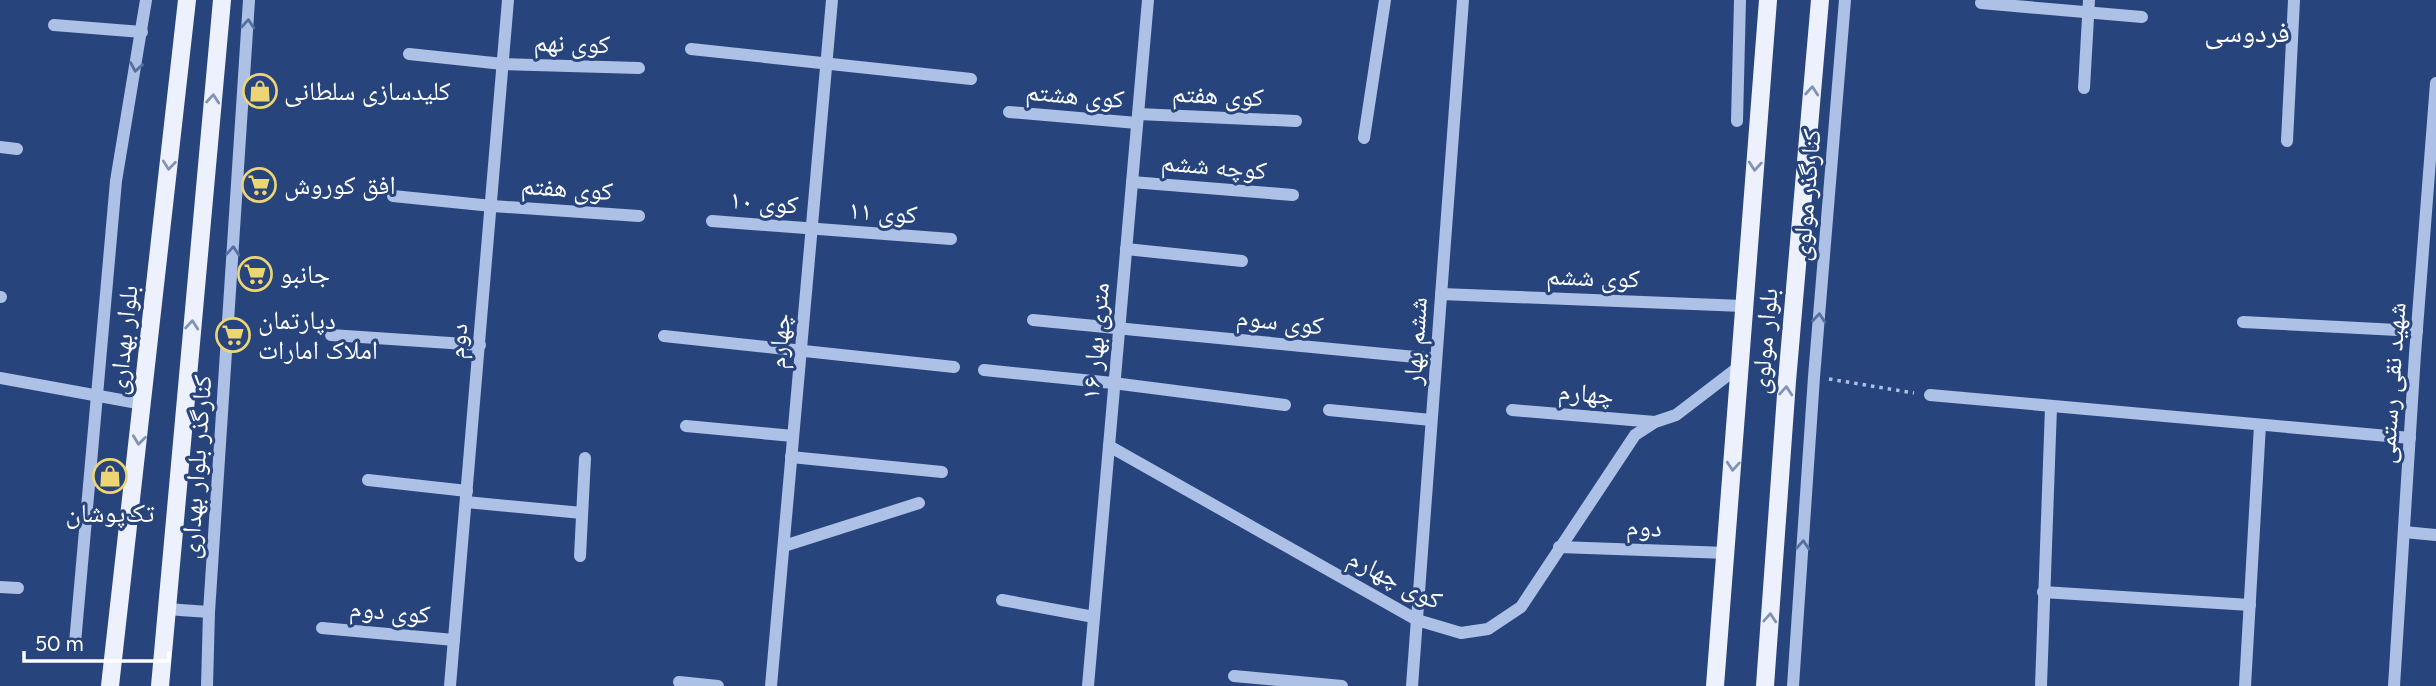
<svg xmlns="http://www.w3.org/2000/svg" width="2436" height="686" viewBox="0 0 2436 686" font-family="Figtree,'Noto Naskh Arabic',sans-serif">
<style>
.lines{fill:none;stroke-linecap:round;stroke-linejoin:round}
.path{stroke:#adc0e5;stroke-width:3.5;stroke-dasharray:3.5 5;stroke-linecap:butt}
.minor{stroke:#adc0e5;stroke-width:12}
.major{stroke:#edf1fd;stroke-width:18}
.oneway{stroke:#566fa1}
.oneway2{stroke:#8092b7}
.labels{text-anchor:middle;dominant-baseline:central;stroke-width:6;stroke-linejoin:round;paint-order:stroke}
.street-label{font-size:26px;fill:#fff;stroke:#27447d}
.poi-label{font-size:26px;fill:#fff;stroke:#27447d;text-anchor:start}
.neighbourhood-label{font-size:28px;fill:#fff;stroke:#27447d}
</style>
<rect width="100%" height="100%" fill="#27447d"/>
<g class="lines">
<polyline class="path" points="1829,379 1914,393"/>
<g class="minor">
<polyline points="1981,3 2142,17"/>
<polyline points="54,25 142,32"/>
<polyline points="691,49 971,79"/>
<polyline points="409,54 503,64 639,68"/>
<polyline points="2084,88 2089,0"/>
<polyline points="1009,112 1137,123"/>
<polyline points="1138,114 1296,121"/>
<polyline points="1737,121 1740,0"/>
<polyline points="1364,138 1385,0"/>
<polyline points="2287,141 2294,0"/>
<polyline points="0,147 17,149"/>
<polyline points="1132,182 1293,195"/>
<polyline points="393,196 492,206 639,216"/>
<polyline points="712,221 951,239"/>
<polyline points="1126,249 1242,261"/>
<polyline points="1441,294 1743,306"/>
<polyline points="0,297 1,297"/>
<polyline points="1033,320 1436,359"/>
<polyline points="2243,322 2417,331"/>
<polyline points="331,335 480,345"/>
<polyline points="664,336 954,367"/>
<polyline points="984,370 1113,383 1285,405"/>
<polyline points="0,378 143,404"/>
<polyline points="1930,395 2410,438"/>
<polyline points="1329,410 1431,420"/>
<polyline points="1512,410 1655,422"/>
<polyline points="686,426 793,436"/>
<polyline points="1109,446 1417,620 1461,633 1488,629 1521,607 1635,435 1655,422 1676,415 1740,366"/>
<polyline points="791,457 942,472"/>
<polyline points="368,480 467,491"/>
<polyline points="466,502 582,513"/>
<polyline points="2404,532 2436,535"/>
<polyline points="784,546 919,503"/>
<polyline points="1559,547 1727,553"/>
<polyline points="580,556 585,458"/>
<polyline points="0,587 18,588"/>
<polyline points="2043,592 2250,605"/>
<polyline points="1002,600 1094,617"/>
<polyline points="166,609 209,612"/>
<polyline points="322,628 454,640"/>
<polyline points="75,643 116,181 146,0"/>
<polyline points="1234,676 1342,686"/>
<polyline points="679,682 718,686"/>
<polyline points="207,686 209,612 249,0"/>
<polyline points="450,686 508,0"/>
<polyline points="771,686 832,0"/>
<polyline points="1088,686 1148,0"/>
<polyline points="1412,686 1463,0"/>
<polyline points="1793,686 1814,377 1845,0"/>
<polyline points="2041,686 2051,407"/>
<polyline points="2245,686 2260,425"/>
<polyline points="2394,686 2415,354 2436,83"/>
</g>
<g class="major">
<polyline points="110,686 187,0"/>
<polyline points="160,686 222,0"/>
<polyline points="1715,686 1768,0"/>
<polyline points="1765,686 1787,381 1820,0"/>
</g>
</g>
<defs><path id="oneway-chevron" d="M-2-3.5L2.5 0L-2 3.5" fill="none" stroke-width="1.6" stroke-linecap="round" stroke-linejoin="round" transform="scale(1.75)"/></defs>
<g class="oneway">
<use href="#oneway-chevron" transform="translate(248 24) rotate(-86)"/>
<use href="#oneway-chevron" transform="translate(136 67) rotate(100)"/>
<use href="#oneway-chevron" transform="translate(233 251) rotate(-86)"/>
<use href="#oneway-chevron" transform="translate(1819 318) rotate(-85)"/>
<use href="#oneway-chevron" transform="translate(1803 545) rotate(-86)"/>
</g>
<g class="oneway2">
<use href="#oneway-chevron" transform="translate(1812 91) rotate(-85)"/>
<use href="#oneway-chevron" transform="translate(213 99) rotate(-85)"/>
<use href="#oneway-chevron" transform="translate(169 165) rotate(96)"/>
<use href="#oneway-chevron" transform="translate(1755 166) rotate(95)"/>
<use href="#oneway-chevron" transform="translate(192 325) rotate(-85)"/>
<use href="#oneway-chevron" transform="translate(1786 391) rotate(-86)"/>
<use href="#oneway-chevron" transform="translate(139 440) rotate(97)"/>
<use href="#oneway-chevron" transform="translate(1733 466) rotate(94)"/>
<use href="#oneway-chevron" transform="translate(1770 618) rotate(-86)"/>
</g>
<defs>
<g id="shop-ring" transform="scale(1.75)"><circle r="9.5" fill="#27447d" stroke="#edd573" stroke-width="1.5"/><path d="M-5-2.5h2.3a2.7 3.5 0 0 1 5.4 0H5L5.5 6h-11ZM-1.5-2.5h3a1.5 2.3 0 0 0-3 0Z" fill="#edd573"/></g>
<g id="supermarket-ring" transform="scale(1.75)"><circle r="9.5" fill="#27447d" stroke="#edd573" stroke-width="1.5"/><path d="M-6-5.5h2.5l.6 2H6L4.5 2H-2.5L-4.4-4H-6ZM-1.5 3.2a1.3 1.3 0 1 0 .1 0ZM3 3.2a1.3 1.3 0 1 0 .1 0Z" fill="#edd573"/></g>
</defs>
<g fill-rule="evenodd">
<use href="#shop-ring" x="260" y="91"/>
<use href="#supermarket-ring" x="259" y="185"/>
<use href="#supermarket-ring" x="255" y="274"/>
<use href="#supermarket-ring" x="233" y="335"/>
<use href="#shop-ring" x="110" y="476"/>
</g>
<g class="labels">
<g class="street-label">
<text transform="translate(572 43) rotate(2)">کوی نهم</text>
<text transform="translate(1075 95) rotate(5)">کوی هشتم</text>
<text transform="translate(1218 95) rotate(3)">کوی هفتم</text>
<text transform="translate(1214 166) rotate(5)">کوچه ششم</text>
<text transform="translate(567 188) rotate(4)">کوی هفتم</text>
<text transform="translate(1806 195) rotate(-85)">کنارگذر مولوی</text>
<text transform="translate(764 202) rotate(5)">کوی ۱۰</text>
<text transform="translate(883 212) rotate(4)">کوی ۱۱</text>
<text transform="translate(1593 277) rotate(2)">کوی ششم</text>
<text transform="translate(1280 321) rotate(6)">کوی سوم</text>
<text transform="translate(123 340) rotate(-84)">بلوار بهداری</text>
<text transform="translate(457 341) rotate(-85)">دوم</text>
<text transform="translate(779 341) rotate(-85)">چهارم</text>
<text transform="translate(1095 341) rotate(-85)">۱۶ متری بهار</text>
<text transform="translate(1415 341) rotate(-86)">ششم بهار</text>
<text transform="translate(1764 341) rotate(-85)">بلوار مولوی</text>
<text transform="translate(2391 383) rotate(-86)">شهید نقی رستمی</text>
<text transform="translate(1586 393) rotate(5)">چهارم</text>
<text transform="translate(196 467) rotate(-86)">کنارگذر بلوار بهداری</text>
<text transform="translate(1644 527) rotate(2)">دوم</text>
<text transform="translate(1395 579) rotate(27)">کوی چهارم</text>
<text transform="translate(390 611) rotate(5)">کوی دوم</text>
</g>
<g class="poi-label">
<text x="284" y="91">کلیدسازی سلطانی</text>
<text x="284" y="185">افق کوروش</text>
<text x="280" y="274">جانبو</text>
<text x="258" y="320">دپارتمان<tspan x="258" dy="30">املاک امارات</tspan></text>
<text x="110" y="513" text-anchor="middle">تک‌پوشان</text>
</g>
<g class="neighbourhood-label">
<text x="2247" y="32">فردوسی</text>
</g>
</g>
<path d="M24 651v10h145v-10" fill="none" stroke="#ffffff" stroke-width="3.5"/>
<text x="35" y="651" font-size="21" fill="#ffffff" stroke="#27447d" stroke-width="5" paint-order="stroke">50 m</text>
</svg>
